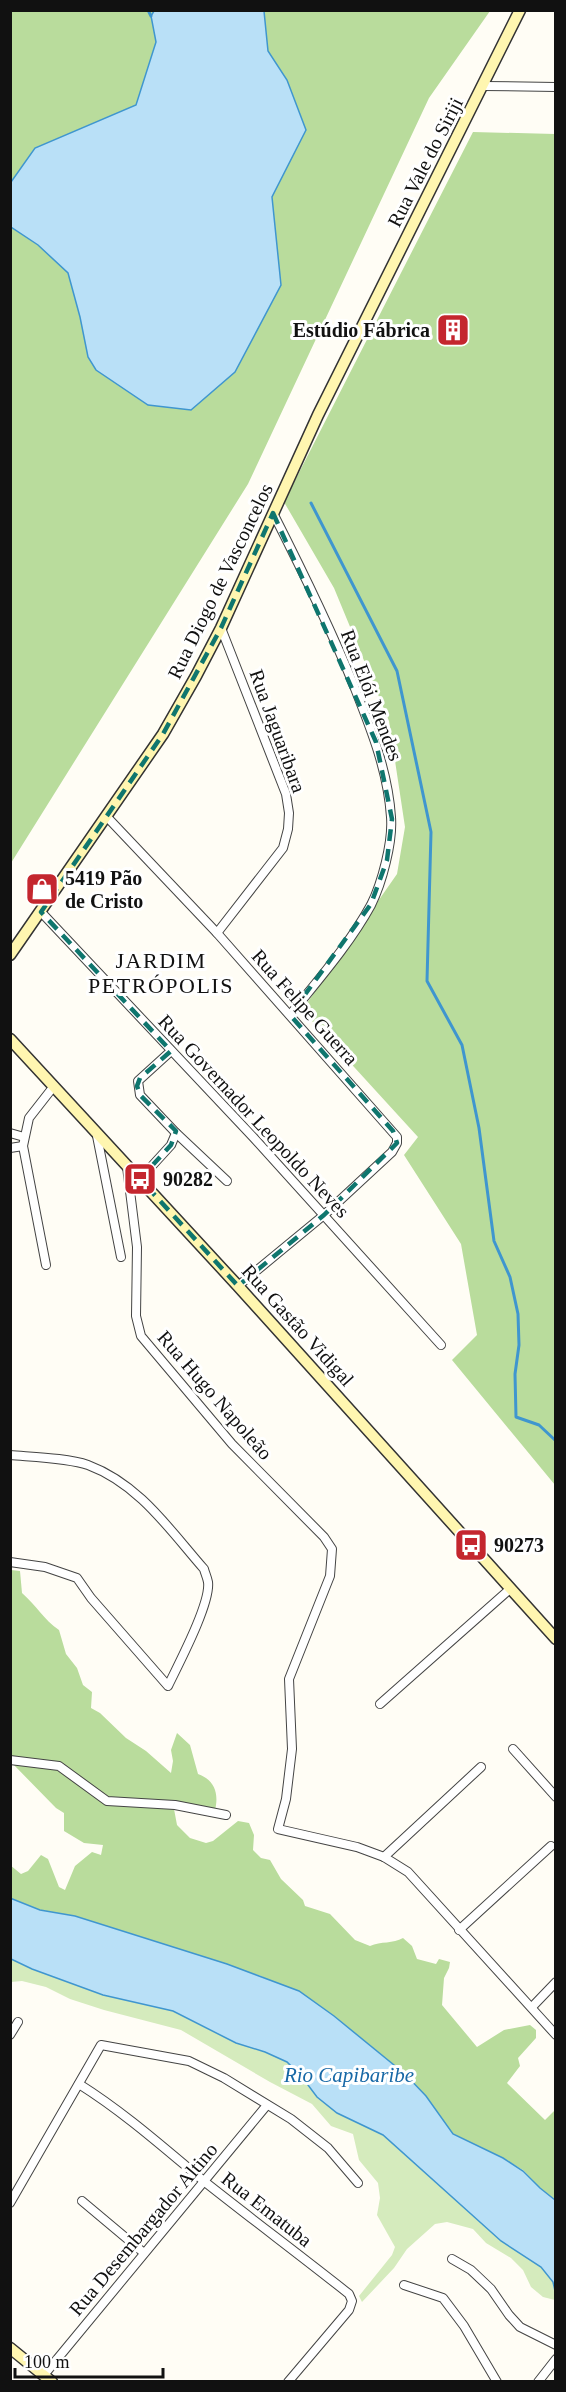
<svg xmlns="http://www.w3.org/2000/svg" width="566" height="2392" viewBox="0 0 566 2392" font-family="'Times New Roman',serif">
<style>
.green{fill:#d5ebbd}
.forest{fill:#b9dc9c}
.water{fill:#b9e0f7;stroke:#3f96cf;stroke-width:1.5}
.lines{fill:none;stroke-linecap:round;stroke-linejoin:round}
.stream{stroke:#3f96cf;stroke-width:3}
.street-casing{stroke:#444;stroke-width:10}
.secondary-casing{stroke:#333;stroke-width:13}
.street{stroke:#fff;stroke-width:8}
.secondary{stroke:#fff6b0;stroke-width:10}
.marked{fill:none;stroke:#0f766e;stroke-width:4.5;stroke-dasharray:12 8;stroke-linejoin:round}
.labels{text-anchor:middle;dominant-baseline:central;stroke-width:6;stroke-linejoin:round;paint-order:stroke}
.street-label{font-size:20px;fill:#111;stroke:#fff}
.poi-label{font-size:20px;font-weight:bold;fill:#111;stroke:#fff;text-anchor:start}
.water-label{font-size:21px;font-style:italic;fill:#1768a6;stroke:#fff}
.quarter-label{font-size:22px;letter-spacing:1.5px;fill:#111;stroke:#fff}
</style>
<rect width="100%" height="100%" fill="#fffdf5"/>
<polygon class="green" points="10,1959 32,1969 103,1995 173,2011 236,2043 265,2052 287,2062 302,2077 317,2097 337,2113 383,2135 501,2241 541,2267 553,2282 555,2300 543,2297 531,2287 523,2270 511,2258 486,2243 473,2229 447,2222 435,2224 407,2249 394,2268 362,2302 359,2296 392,2255 395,2247 377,2215 380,2198 378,2183 359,2160 353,2134 331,2126 312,2104 270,2082 181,2030 104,2010 70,1999 46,1987 22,1981 11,1982"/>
<g class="forest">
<polygon points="11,11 490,11 429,98 248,484 11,863"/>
<polygon points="473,132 555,134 555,1485 452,1360 477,1335 461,1244 404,1155 418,1137 302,1010 397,874 405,827 389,721 334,588 284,502"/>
<path d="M11 1570 20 1571 22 1593C36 1605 44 1620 59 1630L66 1654 77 1668 83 1685 92 1692 91 1708 100 1713 126 1738 146 1751 171 1773 173 1761 171 1750 177 1733 190 1745 198 1774C215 1780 219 1794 215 1810L182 1805 174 1809 177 1825 190 1838 206 1843 213 1841 238 1821 249 1823 254 1835 253 1850 261 1858 270 1860 281 1879 303 1900 305 1906 330 1914 355 1940 370 1946C381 1941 393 1944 403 1938L412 1946 417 1959 436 1964 439 1959 450 1962 449 1968 444 1978 442 2005 477 2047 504 2030 530 2025 536 2030V2038L518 2058 520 2066 507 2083 545 2120 555 2110V2200L540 2188 523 2170 503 2158 453 2134 426 2096 405 2074 334 2016 261 1976 75 1916 40 1910 11 1898 10 1865 21 1874 28 1871 41 1855 48 1859 59 1887 65 1890 75 1866 92 1852 101 1855 103 1845 84 1843 64 1831V1813L56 1808 11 1762Z"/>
</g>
<g class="water">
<polygon points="154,11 264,11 268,51 287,80 306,130 272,197 281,285 235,372 191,410 148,405 96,370 88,357 80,317 68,273 38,245 11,227 11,182 35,148 136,105 156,42 151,16"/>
<polygon points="10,1898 40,1910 75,1916 227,1964 299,1991 334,2016 405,2074 426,2096 453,2134 503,2158 523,2171 540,2188 555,2200 555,2291 553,2282 541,2267 501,2241 383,2135 337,2113 317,2097 302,2077 287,2062 265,2052 236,2043 173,2011 103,1995 32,1969 11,1959"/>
</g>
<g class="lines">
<g class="stream">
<polyline points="148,10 151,16"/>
<polyline points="311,503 397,671 431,832 427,981 462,1045 479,1128 494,1241 510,1277 518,1314 519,1345 515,1374 516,1417 539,1425 556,1441"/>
</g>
<g class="street-casing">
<g id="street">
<polyline points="483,86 556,87"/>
<path d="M273 513C302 570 330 627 354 686 371 729 388 771 391 817 393 842 382 883 371 905 349 945 318 980 290 1015"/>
<polyline points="107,817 217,933 397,1137 397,1143 392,1152 324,1215 238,1286"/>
<polyline points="41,912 253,1137 441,1345"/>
<polyline points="217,933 283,848 288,829 289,813 286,794 221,628"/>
<polyline points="10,1133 24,1137"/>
<polyline points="176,1133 227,1181"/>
<polyline points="97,1136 121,1257"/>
<polyline points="10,1148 23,1146"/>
<polyline points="127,1167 137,1247 136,1316 141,1336 232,1444 324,1537 332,1549 330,1576 289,1679 292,1749 286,1799 278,1829 357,1847 384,1857 408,1872 556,2035"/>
<polyline points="140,1179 171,1145 176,1133 140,1095 138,1081 171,1051"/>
<polyline points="46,1265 23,1146 29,1118 54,1086"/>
<path d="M10 1455C33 1457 68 1458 88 1465 139 1484 169 1529 204 1569 205 1573 207 1577 208 1582 211 1603 178 1665 168 1686L91 1598 77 1578 45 1567 10 1562"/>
<polyline points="380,1704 510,1589"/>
<polyline points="513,1749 556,1797"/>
<polyline points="10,1760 59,1766 107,1801 175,1805 226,1815"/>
<polyline points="384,1857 481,1767"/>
<polyline points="459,1930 551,1846"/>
<polyline points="532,2007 556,1982"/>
<polyline points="10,2035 18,2022"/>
<path d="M79 2084C125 2113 164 2148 205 2182 253 2220 301 2256 349 2294L352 2301 349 2310 288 2382"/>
<polyline points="82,2201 144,2253"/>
<polyline points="10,2203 101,2045 189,2061 224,2078 291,2119 328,2148 358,2183"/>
<polyline points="452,2259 471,2270 491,2289 509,2315 520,2327 556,2345"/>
<polyline points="404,2285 443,2298 464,2326 497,2382"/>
<polyline points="44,2375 267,2105"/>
<polyline points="538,2382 556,2359"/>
</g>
</g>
<g class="secondary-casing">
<g id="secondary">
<polyline points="10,955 163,734 196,676 221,628 318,415 520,10"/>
<polyline points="10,1039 238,1286 556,1639"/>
<polyline points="10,2348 52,2382"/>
</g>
</g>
<use href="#street" class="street"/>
<use href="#secondary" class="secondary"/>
</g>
<path class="marked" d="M273 513 376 742 392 819 387 860 371 904 290 1015 393 1131 397 1143 324 1215 238 1286 140 1179 171 1145 176 1131 140 1095 137 1086 140 1078 171 1051 41 912 163 734 221 628Z"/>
<defs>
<g id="building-square" transform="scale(1.725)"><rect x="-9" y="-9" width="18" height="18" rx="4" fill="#c4262e" stroke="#fff"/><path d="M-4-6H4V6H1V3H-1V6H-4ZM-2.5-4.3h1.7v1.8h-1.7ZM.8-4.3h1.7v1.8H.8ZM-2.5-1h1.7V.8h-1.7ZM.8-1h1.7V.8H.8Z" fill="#fff"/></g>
<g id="shop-square" transform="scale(1.725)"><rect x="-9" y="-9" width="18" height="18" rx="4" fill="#c4262e" stroke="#fff"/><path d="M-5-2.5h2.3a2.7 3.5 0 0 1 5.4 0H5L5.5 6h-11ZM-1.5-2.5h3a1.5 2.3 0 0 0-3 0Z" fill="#fff"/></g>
<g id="bus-square" transform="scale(1.725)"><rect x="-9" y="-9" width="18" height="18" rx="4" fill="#c4262e" stroke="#fff"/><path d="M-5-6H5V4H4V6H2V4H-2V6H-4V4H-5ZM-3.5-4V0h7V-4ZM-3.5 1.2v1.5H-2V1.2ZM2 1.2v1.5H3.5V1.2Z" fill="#fff"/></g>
</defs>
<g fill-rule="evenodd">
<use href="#building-square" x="453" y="330"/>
<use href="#shop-square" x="42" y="889"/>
<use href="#bus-square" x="140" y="1179"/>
<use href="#bus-square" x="471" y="1545"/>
</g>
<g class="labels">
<g class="street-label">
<text transform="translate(425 162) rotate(-63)">Rua Vale do Siriji</text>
<text transform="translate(220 581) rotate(-64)">Rua Diogo de Vasconcelos</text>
<text transform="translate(372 695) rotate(69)">Rua Elói Mendes</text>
<text transform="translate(278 731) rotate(70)">Rua Jaguaribara</text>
<text transform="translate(305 1007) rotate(48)">Rua Felipe Guerra</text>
<text transform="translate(254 1116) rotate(47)">Rua Governador Leopoldo Neves</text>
<text transform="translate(298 1325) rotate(48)">Rua Gastão Vidigal</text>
<text transform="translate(215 1395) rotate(49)">Rua Hugo Napoleão</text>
<text transform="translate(267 2209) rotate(38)">Rua Ematuba</text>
<text transform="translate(143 2229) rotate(-50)">Rua Desembargador Altino</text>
</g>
<g class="poi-label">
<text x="430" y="330" text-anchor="end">Estúdio Fábrica</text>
<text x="65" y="878">5419 Pão<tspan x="65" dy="23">de Cristo</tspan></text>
<text x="163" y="1179">90282</text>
<text x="494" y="1545">90273</text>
</g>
<g class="water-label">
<text x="349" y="2075">Rio Capibaribe</text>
</g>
<g class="quarter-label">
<text x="161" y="960">JARDIM<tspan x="161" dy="25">PETRÓPOLIS</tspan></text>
</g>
</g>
<rect width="566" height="2392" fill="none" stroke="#111111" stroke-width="24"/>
<path d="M15 2368v9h148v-9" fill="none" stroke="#111111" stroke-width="3"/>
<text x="24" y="2368" font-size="18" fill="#111111" stroke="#ffffff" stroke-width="4.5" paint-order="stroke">100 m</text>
</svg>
